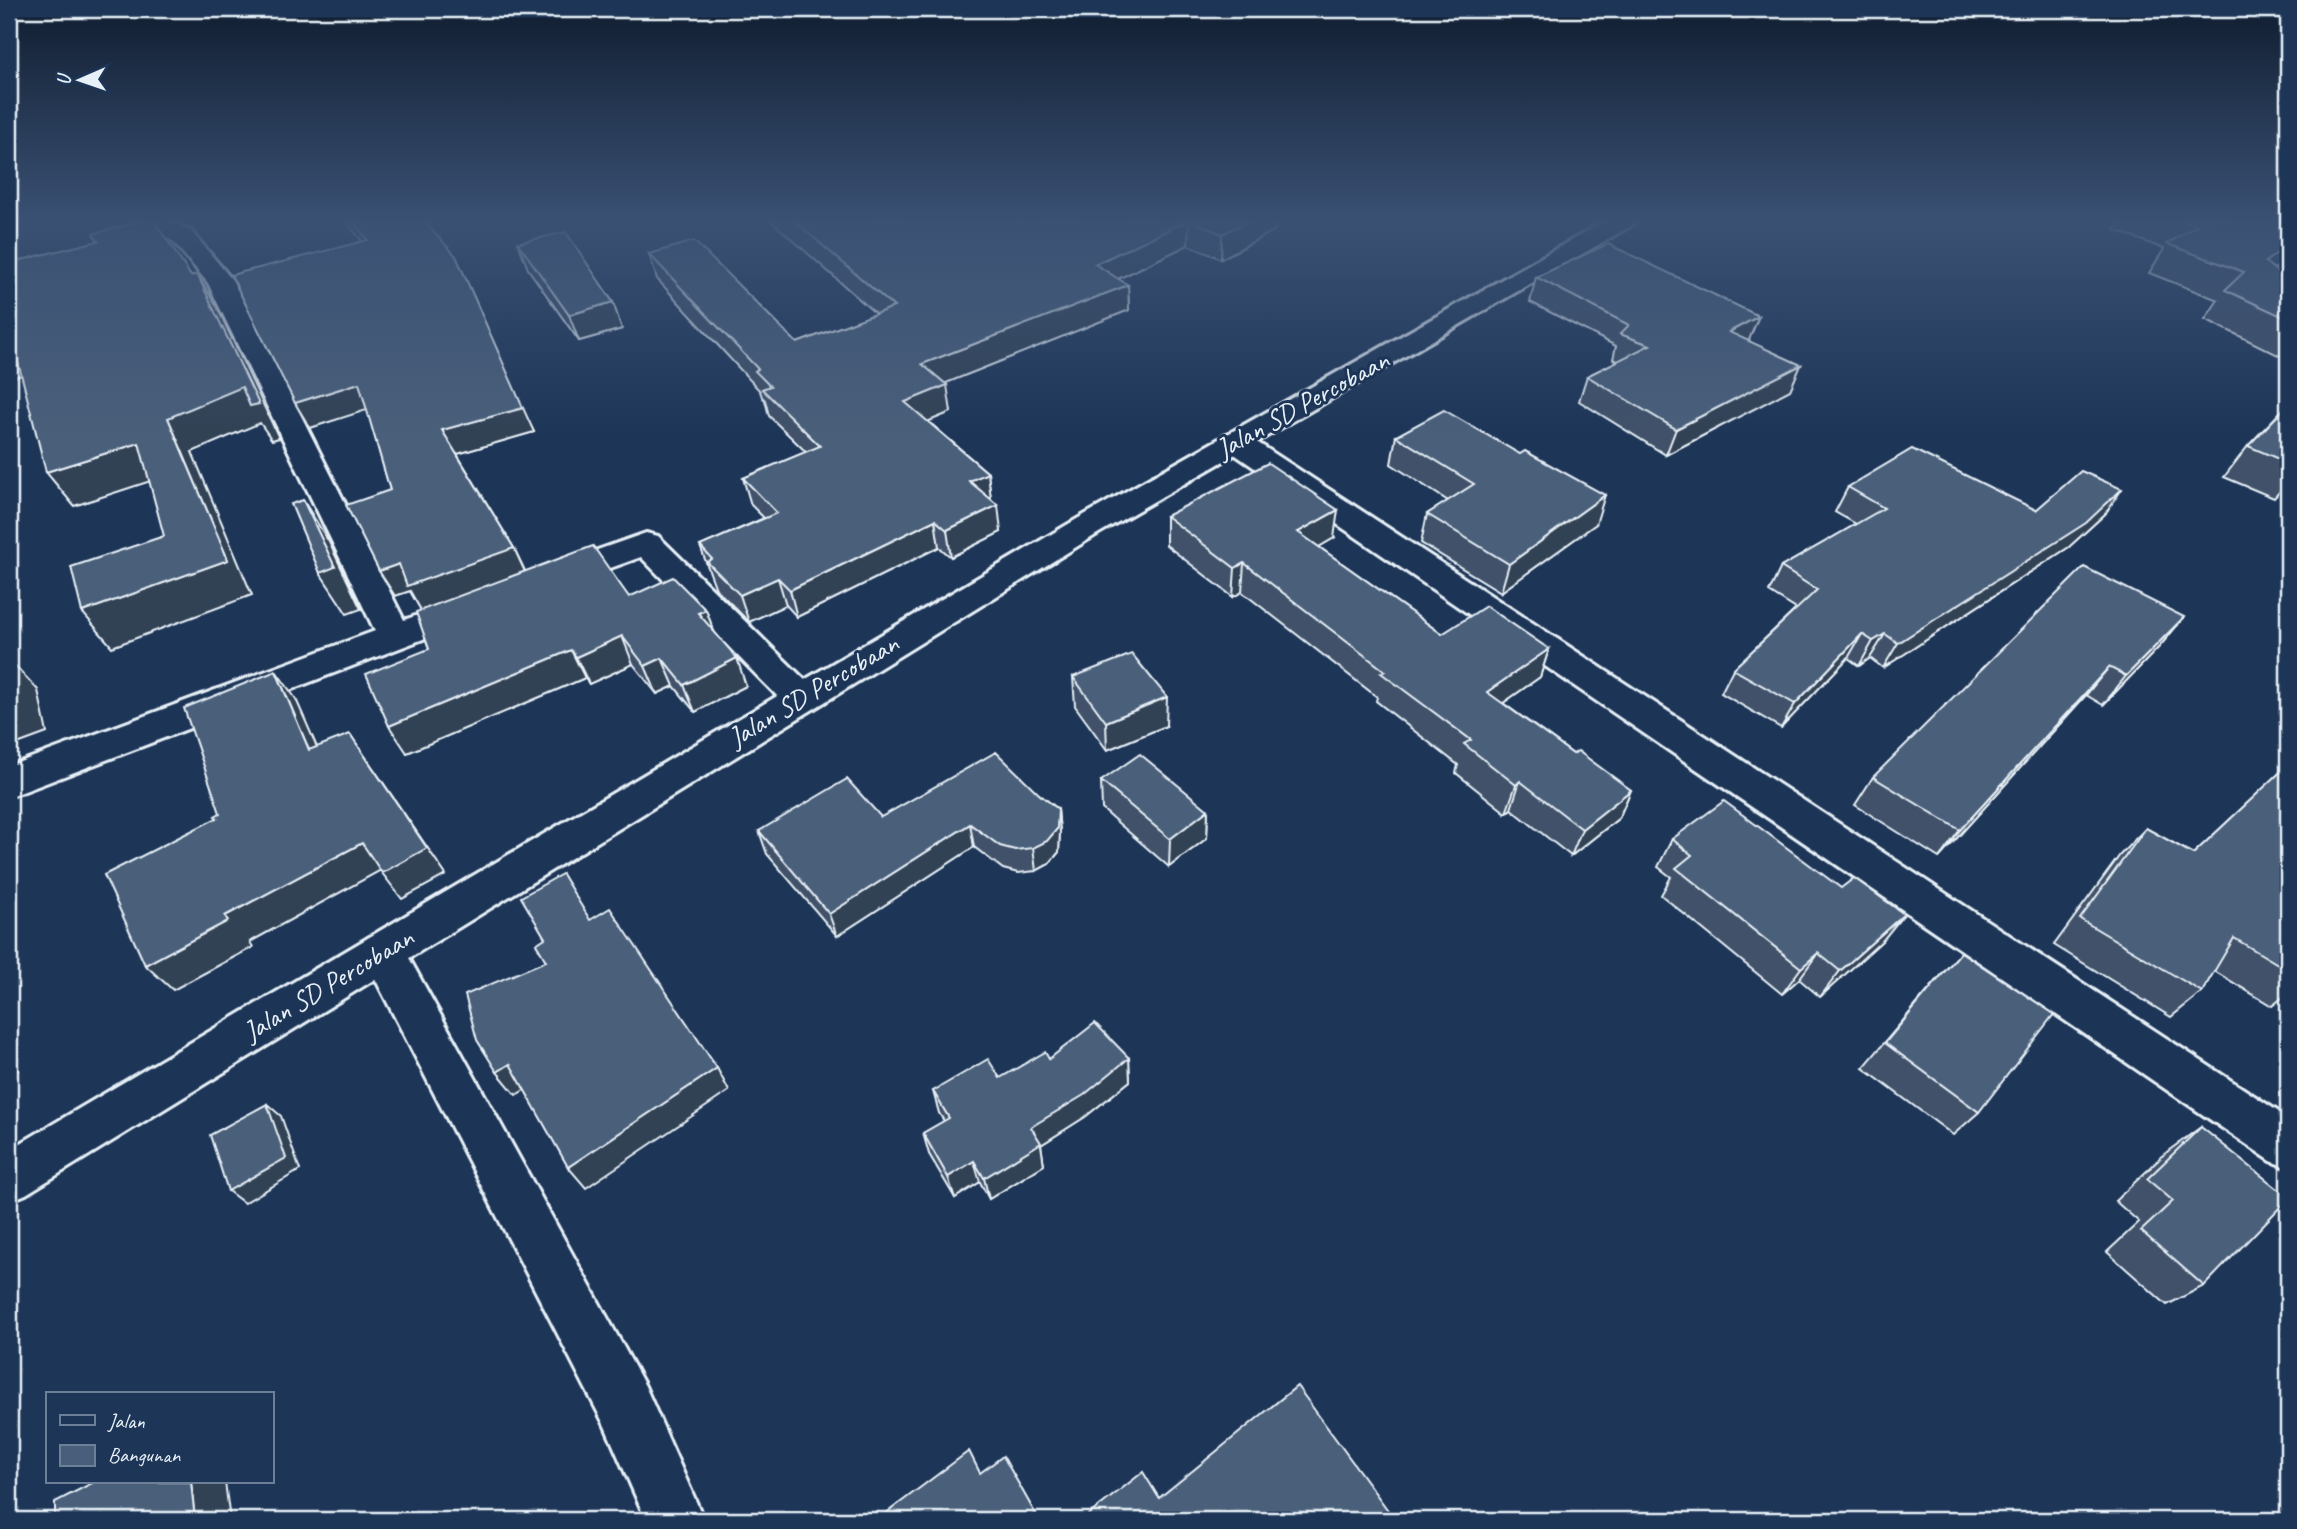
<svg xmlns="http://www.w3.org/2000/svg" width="2297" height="1529" viewBox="0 0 2297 1529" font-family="Caveat,sans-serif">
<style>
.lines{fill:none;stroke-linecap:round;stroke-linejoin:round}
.street-casing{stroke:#e8f1f8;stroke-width:6}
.secondary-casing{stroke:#e8f1f8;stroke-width:6}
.street{fill:#1d3557;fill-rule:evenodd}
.secondary{fill:#1d3557;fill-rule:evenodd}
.wall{fill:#3f5169;stroke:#e8f1f8;stroke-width:2}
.shaded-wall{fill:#334255;stroke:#e8f1f8;stroke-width:2}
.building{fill:#495e7a;stroke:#e8f1f8;stroke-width:2}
.labels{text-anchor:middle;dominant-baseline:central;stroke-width:6;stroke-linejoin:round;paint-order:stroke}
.street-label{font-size:28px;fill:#e8f1f8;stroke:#1d3557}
</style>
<rect width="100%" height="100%" fill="#1d3557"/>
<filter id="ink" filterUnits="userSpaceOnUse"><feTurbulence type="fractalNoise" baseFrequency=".0143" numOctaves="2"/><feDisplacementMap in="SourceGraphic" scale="14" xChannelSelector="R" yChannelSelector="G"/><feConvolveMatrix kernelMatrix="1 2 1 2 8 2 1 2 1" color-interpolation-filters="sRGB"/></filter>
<g filter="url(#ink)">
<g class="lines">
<g class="street-casing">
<g id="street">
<polygon points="133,219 164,219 191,231 233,281 404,620 469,597 481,601 486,609 481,617 9,797 9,766 375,631 208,283 173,241 137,224"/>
<polygon points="1235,432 1246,435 2288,1118 2288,1168 2271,1161 1224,447 1220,441 1224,435"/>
<polygon points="646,533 658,536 813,688 818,697 813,706 800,710 787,706 641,557 555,588 543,585 538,577 543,569"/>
<polygon points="383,932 398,938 645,1386 704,1520 646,1520 605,1426 361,951 368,938"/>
</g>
</g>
<g class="secondary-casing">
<polygon id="secondary" points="1609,219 1638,219 1634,224 1099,533 26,1194 9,1201 9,1150 1077,519"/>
</g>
<use href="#street" class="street"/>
<use href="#secondary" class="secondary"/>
</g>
<g class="wall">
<polygon points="344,219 423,219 534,432 457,454 514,548 525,571 629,597 706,610 714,631 746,686 695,712 674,686 657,694 633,664 589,684 585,678 407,753 429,649 421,610 410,591 395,596 390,490 367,409 310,428 295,403 362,241"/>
<polygon points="769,219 1276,219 1275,230 1221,259 1188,245 1118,279 1128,285 1129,310 945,383 951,412 928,421 988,473 991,499 1001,532 951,557 939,547 797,617 786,605 749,622 716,589 700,546 764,518 751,505 743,478 806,452 769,416 765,400 762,397 760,391 657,279 649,254 797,343 876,314"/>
<polygon points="2122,219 2288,219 2274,269 2288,280 2288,360 2205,319 2218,300 2149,273 2164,249 2115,230"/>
<polygon points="518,243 622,329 579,341 528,269"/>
<polygon points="1536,277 1749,340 1748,341 1801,365 1790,390 1666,455 1579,401 1587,376 1618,361 1613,359 1616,346 1530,302"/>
<polygon points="2288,400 2288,482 2274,498 2224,477 2248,446 2285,407"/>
<polygon points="1396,436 1596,524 1501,592 1421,543 1427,514 1448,501 1391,464"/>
<polygon points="1848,487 2036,510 2105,514 2069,547 1883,668 1870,658 1859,666 1848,658 1781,728 1721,693 1733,669 1796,609 1769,592 1781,567 1856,524 1835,512"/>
<polygon points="1166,516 1334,538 1319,547 1442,634 1549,649 1540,677 1503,703 1573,754 1631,790 1619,818 1571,856 1511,809 1506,813 1456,773 1458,765 1376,701 1377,697 1242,592 1233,597 1166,545"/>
<polygon points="2184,617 2160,646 2103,705 2086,695 1939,858 1855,805 1873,777"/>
<polygon points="1073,677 1166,726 1107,750 1075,706"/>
<polygon points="2288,765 2288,993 2272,1006 2214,971 2202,992 2171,1017 2054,945 2120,855 2146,828 2193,854"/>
<polygon points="1101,781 1208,810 1207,838 1169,867 1102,809"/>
<polygon points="1039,794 1058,809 1060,832 1059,852 1049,864 1036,871 1018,873 1003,869 974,847 837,936 767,854 759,831 881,817"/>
<polygon points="1672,839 1883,940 1820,997 1799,979 1782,994 1661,895 1671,877 1658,867"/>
<polygon points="1961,952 1979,1112 1953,1135 1863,1068 1938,979"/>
<polygon points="1129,1058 1130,1081 1085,1117 1041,1145 1044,1165 989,1199 980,1182 955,1198 929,1154 923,1133 944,1121 939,1113 933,1091 1000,1078 1049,1059"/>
<polygon points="2201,1127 2204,1286 2167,1305 2107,1252 2139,1222 2115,1201 2168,1151"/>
<polygon points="2288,1304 2288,1322 2280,1316"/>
</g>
<g class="shaded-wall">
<polygon points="1252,219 1276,219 1275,230 1221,259 1222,234"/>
<polygon points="1189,220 1188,245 1095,290 1095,264"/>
<polygon points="2288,245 2288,259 2244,291 2265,262"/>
<polygon points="197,274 217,307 279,438 272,440 260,423 192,452 252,595 112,647 82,612 228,560 168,418"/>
<polygon points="1128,285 1129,310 926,391 922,364"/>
<polygon points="613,302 622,329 579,341 569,315"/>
<polygon points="1759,316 1749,340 1720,356 1729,332"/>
<polygon points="12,338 38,372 9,378 9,339"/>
<polygon points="1801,365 1790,390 1666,455 1676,429"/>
<polygon points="359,383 373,408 310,428 295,403"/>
<polygon points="947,385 951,412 910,429 905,402"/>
<polygon points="523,408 534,432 454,455 442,430"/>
<polygon points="139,443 163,477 74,506 46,472"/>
<polygon points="988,473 991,500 969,481"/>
<polygon points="2122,489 2105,514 2069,547 1883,668 1898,643"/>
<polygon points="1605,495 1596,524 1501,592 1509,564"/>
<polygon points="303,500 329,542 361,609 347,614 320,573"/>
<polygon points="998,505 1001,532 951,557 947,530"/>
<polygon points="1338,510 1334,538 1295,561 1298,532"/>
<polygon points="935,520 939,547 797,617 790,590"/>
<polygon points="514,548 526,574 422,612 410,591 395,596 379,571 399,564"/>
<polygon points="1244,563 1242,592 1233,597 1235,568"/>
<polygon points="778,578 786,605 749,622 740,595"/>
<polygon points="706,610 716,637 698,613"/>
<polygon points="2184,617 2160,646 2103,705 2126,676"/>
<polygon points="1862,634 1848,658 1781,728 1795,704"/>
<polygon points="1885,634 1870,658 1859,666 1873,641"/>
<polygon points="622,636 633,664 589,684 576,657"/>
<polygon points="1549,649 1540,677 1479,720 1487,692"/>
<polygon points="571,650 585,678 407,753 389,726"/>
<polygon points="662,658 674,686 657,694 645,666"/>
<polygon points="737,658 746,686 695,712 684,685"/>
<polygon points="9,659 38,690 47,733 9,747"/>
<polygon points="2109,667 2086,695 1939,858 1960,830"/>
<polygon points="276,671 296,699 330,777 309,750"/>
<polygon points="1167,697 1166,726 1107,750 1106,722"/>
<polygon points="350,734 446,875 402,899 382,873"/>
<polygon points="1520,781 1511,809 1506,813 1516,785"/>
<polygon points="1631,790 1619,818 1571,856 1582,829"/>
<polygon points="1058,809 1060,832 1059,852 1049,864 1036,871 1033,848"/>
<polygon points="1208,810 1207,838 1169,867 1170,839"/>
<polygon points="970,824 974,847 837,936 829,914"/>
<polygon points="362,843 383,869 250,942 253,947 173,990 145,965 225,916"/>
<polygon points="1904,914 1883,940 1820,997 1840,971"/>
<polygon points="1818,953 1799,979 1782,994 1801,968"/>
<polygon points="9,1037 18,1070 9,1075"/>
<polygon points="1129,1058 1130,1081 1085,1117 1041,1145 1044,1165 989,1199 984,1178 1031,1127"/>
<polygon points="510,1064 529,1087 516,1095 497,1072"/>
<polygon points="717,1068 729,1091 586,1188 568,1167"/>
<polygon points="267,1104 281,1116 300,1170 244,1203 228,1191"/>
<polygon points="974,1161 980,1182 955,1198 948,1177"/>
<polygon points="191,1482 225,1482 230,1520 195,1520"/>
</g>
<g class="building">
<polygon points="147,219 153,219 191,276 197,274 259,404 250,406 242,387 168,418 228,560 82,612 71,567 164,536 139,443 46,472 12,338 9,339 9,263 98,241 93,234"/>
<polygon points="351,219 423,219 426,223 456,256 523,408 442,430 514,548 407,586 399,564 379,571 346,505 390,490 359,383 295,403 231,275 368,240"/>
<polygon points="792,219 1252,219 1222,234 1189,220 1095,264 1128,285 922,364 947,385 905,402 988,473 969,481 998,505 947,530 935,520 790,590 778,578 740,595 707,562 712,559 700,546 777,513 743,478 820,446 762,389 770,386 755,371 758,369 649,254 694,241 797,343 894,307"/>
<polygon points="2179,219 2288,219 2288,245 2265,262 2288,280 2288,319 2225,290 2244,272 2167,244 2197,225"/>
<polygon points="566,232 613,302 569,315 518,243"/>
<polygon points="1608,244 1759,316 1729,332 1801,365 1676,429 1587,376 1650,345 1620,334 1629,325 1536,277"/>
<polygon points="2288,405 2288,463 2248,446"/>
<polygon points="1444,410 1520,454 1525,451 1605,495 1509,564 1427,514 1474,484 1396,436"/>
<polygon points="1912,449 2036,510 2081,471 2122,489 2086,523 1898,643 1885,634 1873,641 1862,634 1795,704 1733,669 1817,590 1781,567 1884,508 1848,487"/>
<polygon points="1268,463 1338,510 1298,532 1442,634 1486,606 1549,649 1487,692 1573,754 1578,751 1631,790 1582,829 1520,781 1516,785 1464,744 1471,740 1381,673 1385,671 1244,563 1235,568 1166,516"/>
<polygon points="303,500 335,567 320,573 291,504"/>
<polygon points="593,546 629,597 673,577 706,610 698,613 737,658 684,685 662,658 645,666 622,636 576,657 571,650 389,726 366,674 429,649 416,612"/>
<polygon points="2084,567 2184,617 2126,676 2109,667 1960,830 1873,777"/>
<polygon points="1132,654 1167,697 1106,722 1073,677"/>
<polygon points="276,671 309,750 350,734 427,848 382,873 362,843 225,916 228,921 145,965 104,875 217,818 215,816 220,813 184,708"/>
<polygon points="9,674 13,698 9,700"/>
<polygon points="996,752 1039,794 1058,809 1057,829 1047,841 1033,848 1015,850 1000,846 970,824 829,914 759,831 847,779 881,817"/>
<polygon points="1140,754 1208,810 1170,839 1101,781"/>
<polygon points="2288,765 2288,970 2234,938 2202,992 2080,919 2146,828 2193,854"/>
<polygon points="1724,801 1841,888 1854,878 1904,914 1840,971 1818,953 1801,968 1676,868 1692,855 1672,839"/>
<polygon points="562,874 590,920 610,908 717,1068 568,1167 510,1064 497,1072 477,1040 465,995 546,961 536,944 545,938 521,897"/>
<polygon points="1961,952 2054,1014 1979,1112 1885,1043"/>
<polygon points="1095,1023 1129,1058 1084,1095 1031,1127 1041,1143 984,1178 974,1161 948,1177 923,1133 949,1118 933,1091 988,1059 1000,1078 1045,1052 1049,1059"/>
<polygon points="267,1104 286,1158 228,1191 210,1135"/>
<polygon points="2201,1127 2288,1197 2288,1199 2204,1286 2141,1231 2173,1201 2147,1179"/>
<polygon points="1297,1386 1395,1520 1082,1520 1143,1472 1159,1498"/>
<polygon points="969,1451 980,1473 1003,1456 1039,1520 877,1520"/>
<polygon points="94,1482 191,1482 195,1520 55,1520 55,1502"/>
</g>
</g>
<linearGradient id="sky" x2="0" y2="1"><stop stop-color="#101d30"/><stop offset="0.51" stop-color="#3a5174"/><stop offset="1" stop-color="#3a5174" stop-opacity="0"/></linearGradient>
<rect width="2297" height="433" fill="url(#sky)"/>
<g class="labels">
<g class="street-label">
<text transform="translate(1302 404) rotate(-29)">Jalan SD Percobaan</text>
<text transform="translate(813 690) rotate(-31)">Jalan SD Percobaan</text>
<text transform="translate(328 984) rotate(-31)">Jalan SD Percobaan</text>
</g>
</g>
<rect width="2297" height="1529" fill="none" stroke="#1d3557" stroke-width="35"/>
<rect x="18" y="18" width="2262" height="1494" fill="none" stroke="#e8f1f8" stroke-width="2.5" filter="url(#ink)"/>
<rect x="46" y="1392" width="228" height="91" fill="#1d3557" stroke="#6e8097" stroke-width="2"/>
<rect x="60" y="1415" width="35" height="10" fill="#1d3557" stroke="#6e8097" stroke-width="2"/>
<text x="108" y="1428" font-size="21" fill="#e8f1f8">Jalan</text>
<rect x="60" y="1445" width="35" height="21" fill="#495e7a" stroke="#6e8097" stroke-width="2"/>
<text x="108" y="1462" font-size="21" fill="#e8f1f8">Bangunan</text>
<g transform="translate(80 80) rotate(268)" stroke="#1d3557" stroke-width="5" paint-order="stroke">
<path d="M0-5L12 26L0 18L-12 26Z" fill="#e8f1f8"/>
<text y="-10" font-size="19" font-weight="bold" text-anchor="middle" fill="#e8f1f8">U</text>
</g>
</svg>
